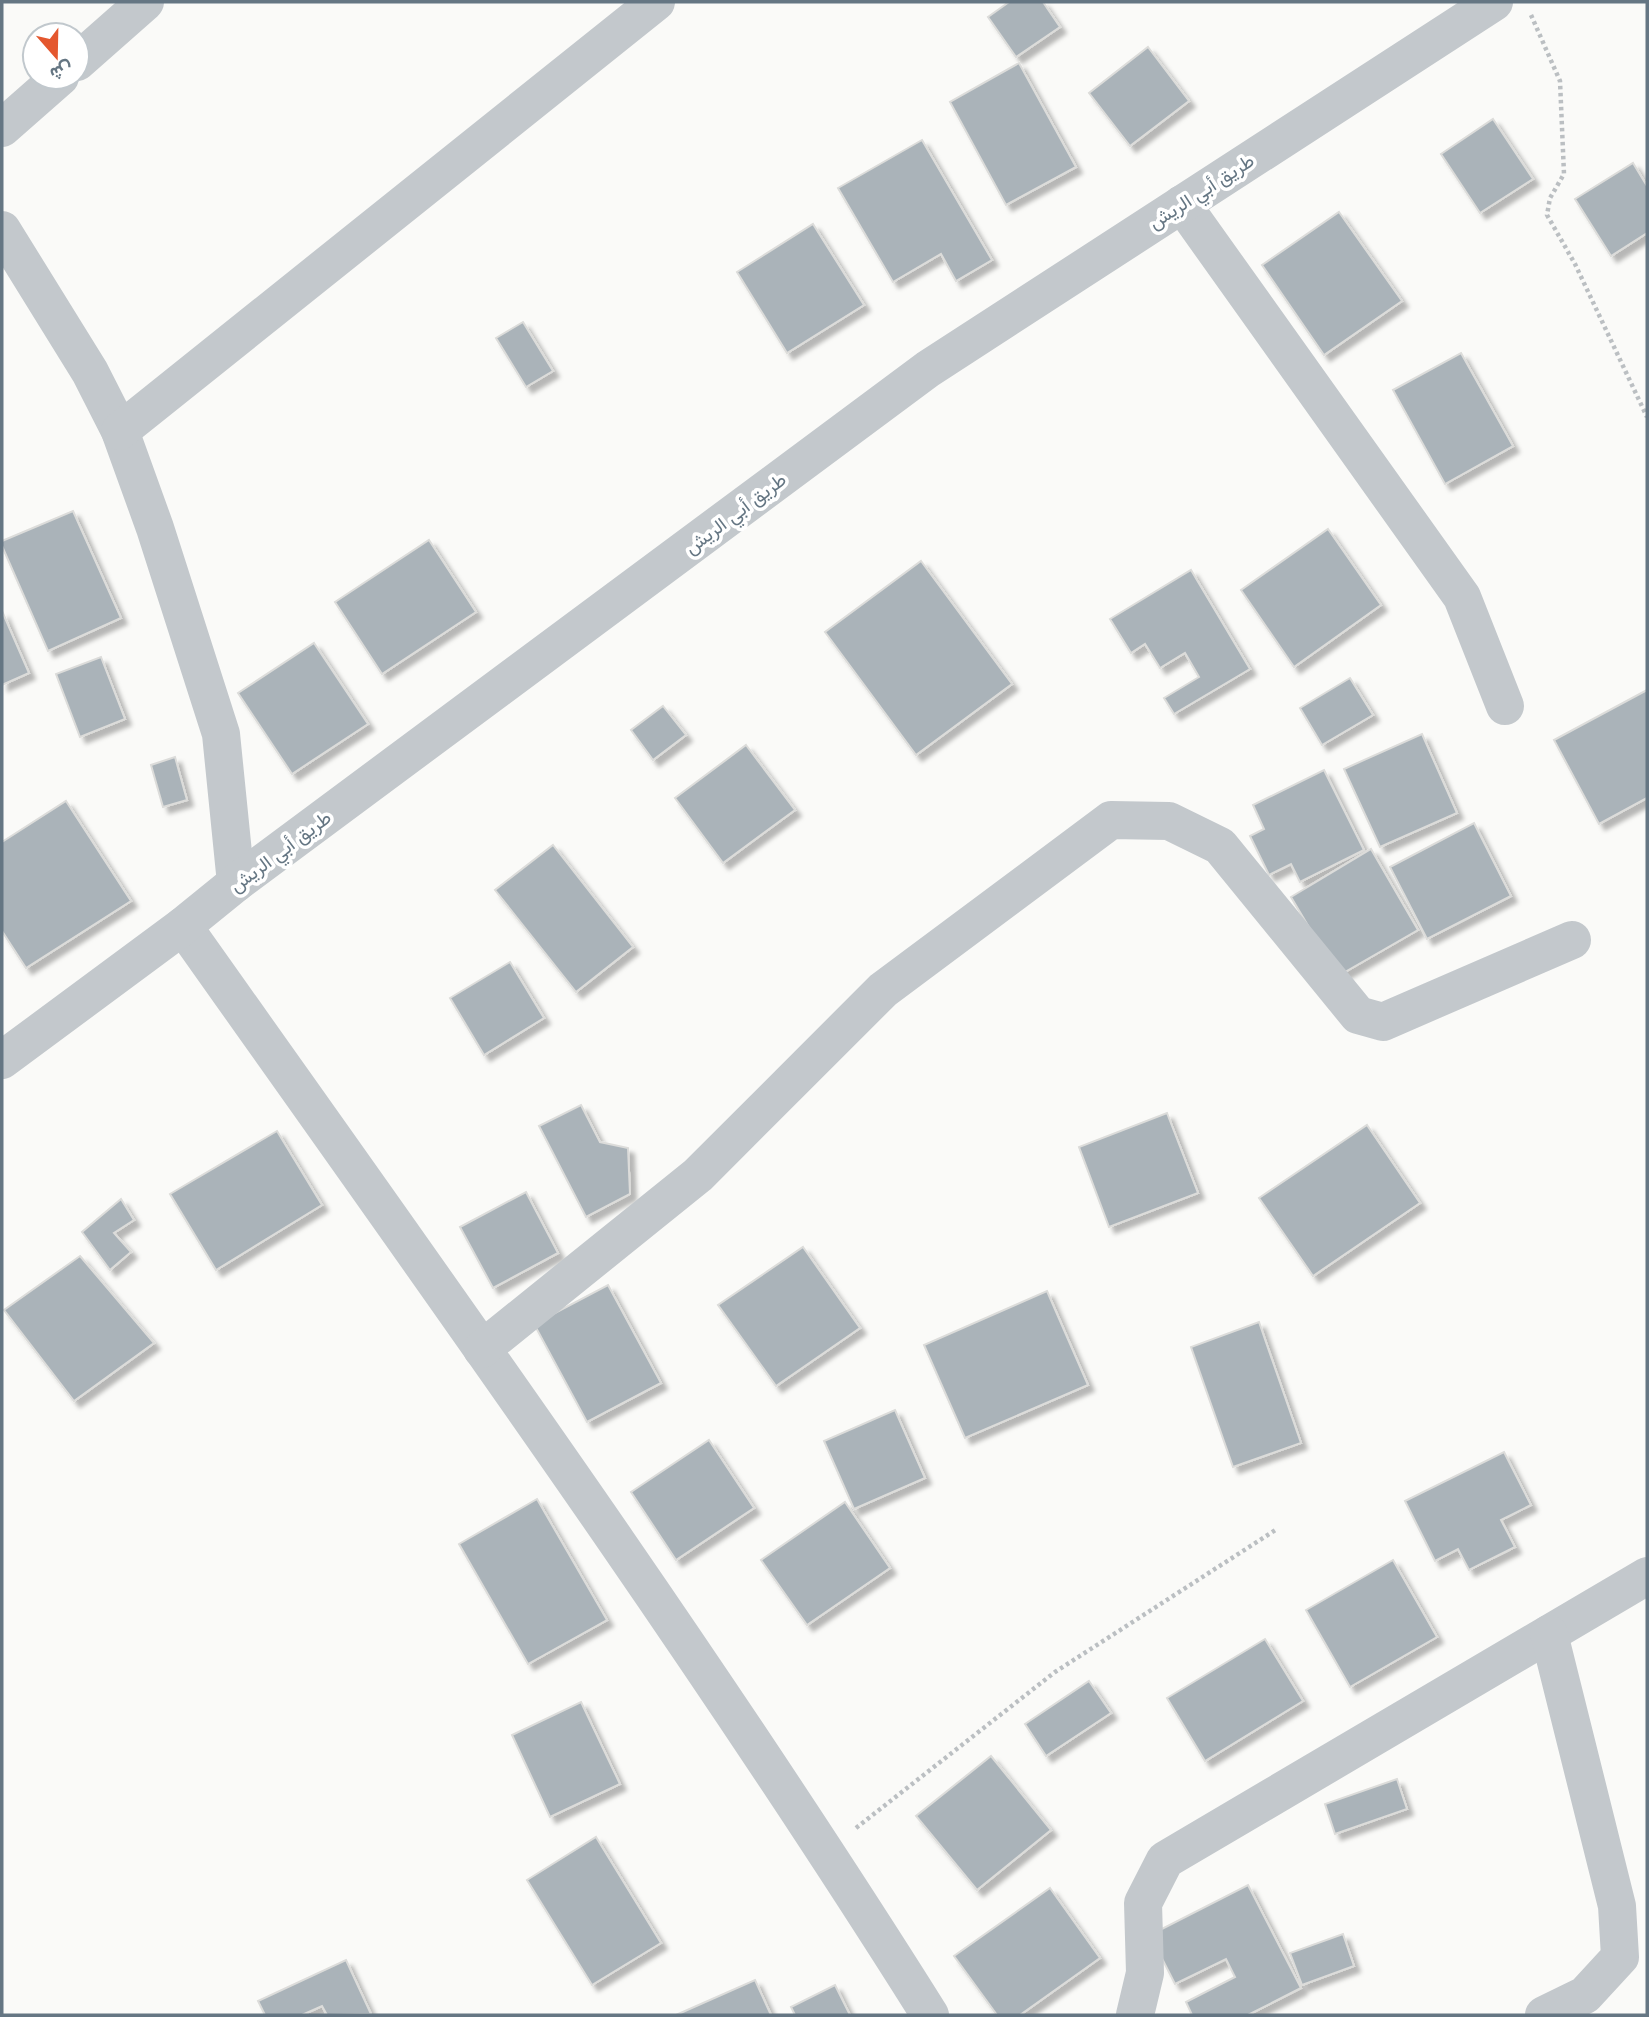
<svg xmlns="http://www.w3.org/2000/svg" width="1649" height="2017" viewBox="0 0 1649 2017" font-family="'PT Sans',Vazirmatn,sans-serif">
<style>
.building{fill:#aab3b9;stroke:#dcdcda;stroke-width:2;filter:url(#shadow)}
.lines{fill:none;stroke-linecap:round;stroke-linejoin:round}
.path{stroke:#bbbfc2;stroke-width:4.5;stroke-dasharray:3.5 3.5;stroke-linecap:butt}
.minor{stroke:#c3c8cc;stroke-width:38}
.labels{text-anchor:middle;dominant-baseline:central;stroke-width:7;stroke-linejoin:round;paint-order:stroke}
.street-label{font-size:19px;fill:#657683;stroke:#fff}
</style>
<defs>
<filter id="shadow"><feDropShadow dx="6" dy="6" stdDeviation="2" flood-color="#0004"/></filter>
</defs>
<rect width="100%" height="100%" fill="#fafaf8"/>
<g class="building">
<polygon points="1009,2 1043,2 1060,27 1016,57 988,17"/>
<polygon points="1148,47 1189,101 1130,146 1089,93"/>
<polygon points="1019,63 1076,167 1006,205 950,102"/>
<polygon points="1493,119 1533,179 1480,213 1441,154"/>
<polygon points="922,140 992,260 956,281 941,254 893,282 838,188"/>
<polygon points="1633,163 1647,186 1647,233 1611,256 1575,199"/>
<polygon points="1339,212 1402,301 1324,355 1262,265"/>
<polygon points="813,224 864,305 787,353 737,272"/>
<polygon points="523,322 553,371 526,387 496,338"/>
<polygon points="1461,353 1513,446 1445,484 1393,390"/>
<polygon points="73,511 121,618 48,651 2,546 2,541"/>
<polygon points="1328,529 1381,605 1294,667 1241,590"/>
<polygon points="429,540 476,612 382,674 335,602"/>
<polygon points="921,561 1012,684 916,755 825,632"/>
<polygon points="1191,570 1250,669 1174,714 1164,698 1199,677 1185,653 1160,668 1145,644 1131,653 1110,619"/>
<polygon points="2,611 29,673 2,685"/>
<polygon points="314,643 368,724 292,774 238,693"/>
<polygon points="101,657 125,719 80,737 56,674"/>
<polygon points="1350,678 1373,715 1322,745 1300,708"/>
<polygon points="1647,690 1647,798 1599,824 1554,740"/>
<polygon points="663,706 686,735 653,760 631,730"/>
<polygon points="1422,734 1457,813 1380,847 1344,769"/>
<polygon points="746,745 795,810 723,863 675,798"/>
<polygon points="175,757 187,800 163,807 151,765"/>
<polygon points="1324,770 1364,850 1300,882 1291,864 1269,875 1250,836 1264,829 1253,805"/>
<polygon points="66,801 131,901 26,968 2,931 2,842"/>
<polygon points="1474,823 1511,896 1427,939 1390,867"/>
<polygon points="553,845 633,947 576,992 495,890"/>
<polygon points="1371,849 1418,930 1338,976 1291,897"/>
<polygon points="510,962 544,1018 484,1055 450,998"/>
<polygon points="581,1105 600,1142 628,1148 630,1194 586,1217 539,1126"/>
<polygon points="1167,1113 1198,1193 1109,1227 1079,1147"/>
<polygon points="1367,1125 1420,1203 1313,1276 1259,1198"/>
<polygon points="277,1131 322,1205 216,1270 170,1194"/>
<polygon points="526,1192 558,1253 493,1288 460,1227"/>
<polygon points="121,1199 134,1220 114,1233 131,1252 110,1270 82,1232"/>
<polygon points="803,1247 860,1328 776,1386 718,1305"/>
<polygon points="80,1256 154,1343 74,1401 4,1310"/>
<polygon points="608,1285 661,1383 587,1422 534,1324"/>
<polygon points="1047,1291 1088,1385 965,1438 924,1345"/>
<polygon points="1259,1322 1301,1443 1233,1467 1191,1347"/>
<polygon points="895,1410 925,1478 854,1509 824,1441"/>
<polygon points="709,1440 754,1508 676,1560 631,1492"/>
<polygon points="1504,1452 1531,1505 1501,1520 1515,1547 1469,1570 1458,1549 1435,1561 1405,1501"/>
<polygon points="537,1499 607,1620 528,1664 459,1544"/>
<polygon points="845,1502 890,1568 807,1625 761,1560"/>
<polygon points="1393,1560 1437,1637 1350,1687 1306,1610"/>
<polygon points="1265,1639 1303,1701 1205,1761 1167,1698"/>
<polygon points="1089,1681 1111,1713 1046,1756 1025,1724"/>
<polygon points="581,1702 620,1784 550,1817 512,1735"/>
<polygon points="991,1756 1051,1830 977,1890 916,1816"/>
<polygon points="1397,1779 1407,1809 1335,1834 1325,1804"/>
<polygon points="596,1837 661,1943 592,1985 527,1880"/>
<polygon points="1248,1885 1301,1988 1248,2015 1192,2015 1186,2002 1235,1977 1226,1959 1175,1984 1150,1935"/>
<polygon points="1050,1888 1100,1958 1020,2015 997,2015 954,1956"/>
<polygon points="1343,1934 1354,1966 1302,1985 1290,1953"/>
<polygon points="346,1960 371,2014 327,2015 322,2006 302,2015 265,2015 258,2001"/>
<polygon points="755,1980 771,2015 676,2015"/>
<polygon points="835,1985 850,2015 795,2015 791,2007"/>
</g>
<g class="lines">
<g class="path">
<polyline points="1531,15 1560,81 1564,174 1550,198 1547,215 1575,264 1647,417"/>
<polyline points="856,1828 1055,1672 1277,1529"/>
</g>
<g class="minor">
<polyline points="77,62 145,2"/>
<polyline points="2,128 60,77"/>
<polyline points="1182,204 1462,597 1505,706"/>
<polyline points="2,230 90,372 120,431 155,528 221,734 236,883"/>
<polyline points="120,431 656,2"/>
<path d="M183 926C437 1285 696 1643 930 2015"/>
<polyline points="2,1060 183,926 236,883 928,369 1494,2"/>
<polyline points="482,1349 698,1175 883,990 1111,820 1169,821 1220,846 1358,1015 1383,1022 1572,940"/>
<polyline points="1135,2015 1145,1973 1143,1903 1165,1860 1647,1576"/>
<polyline points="1544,2015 1585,1995 1620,1957 1617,1906 1549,1634"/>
</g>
</g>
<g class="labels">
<g class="street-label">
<text transform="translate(1201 191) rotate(-33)">طريق أبي الريش</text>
<text transform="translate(735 513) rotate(-37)">طريق أبي الريش</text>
<text transform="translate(280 851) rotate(-37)">طريق أبي الريش</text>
</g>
</g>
<rect width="1649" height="2017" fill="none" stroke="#657683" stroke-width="7"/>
<g transform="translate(56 56) rotate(160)"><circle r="33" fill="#ffffff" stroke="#c1c8cd" stroke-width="2"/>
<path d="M0-5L12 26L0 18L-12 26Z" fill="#e4572e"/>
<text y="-10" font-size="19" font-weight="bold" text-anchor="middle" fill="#657683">ش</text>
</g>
</svg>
